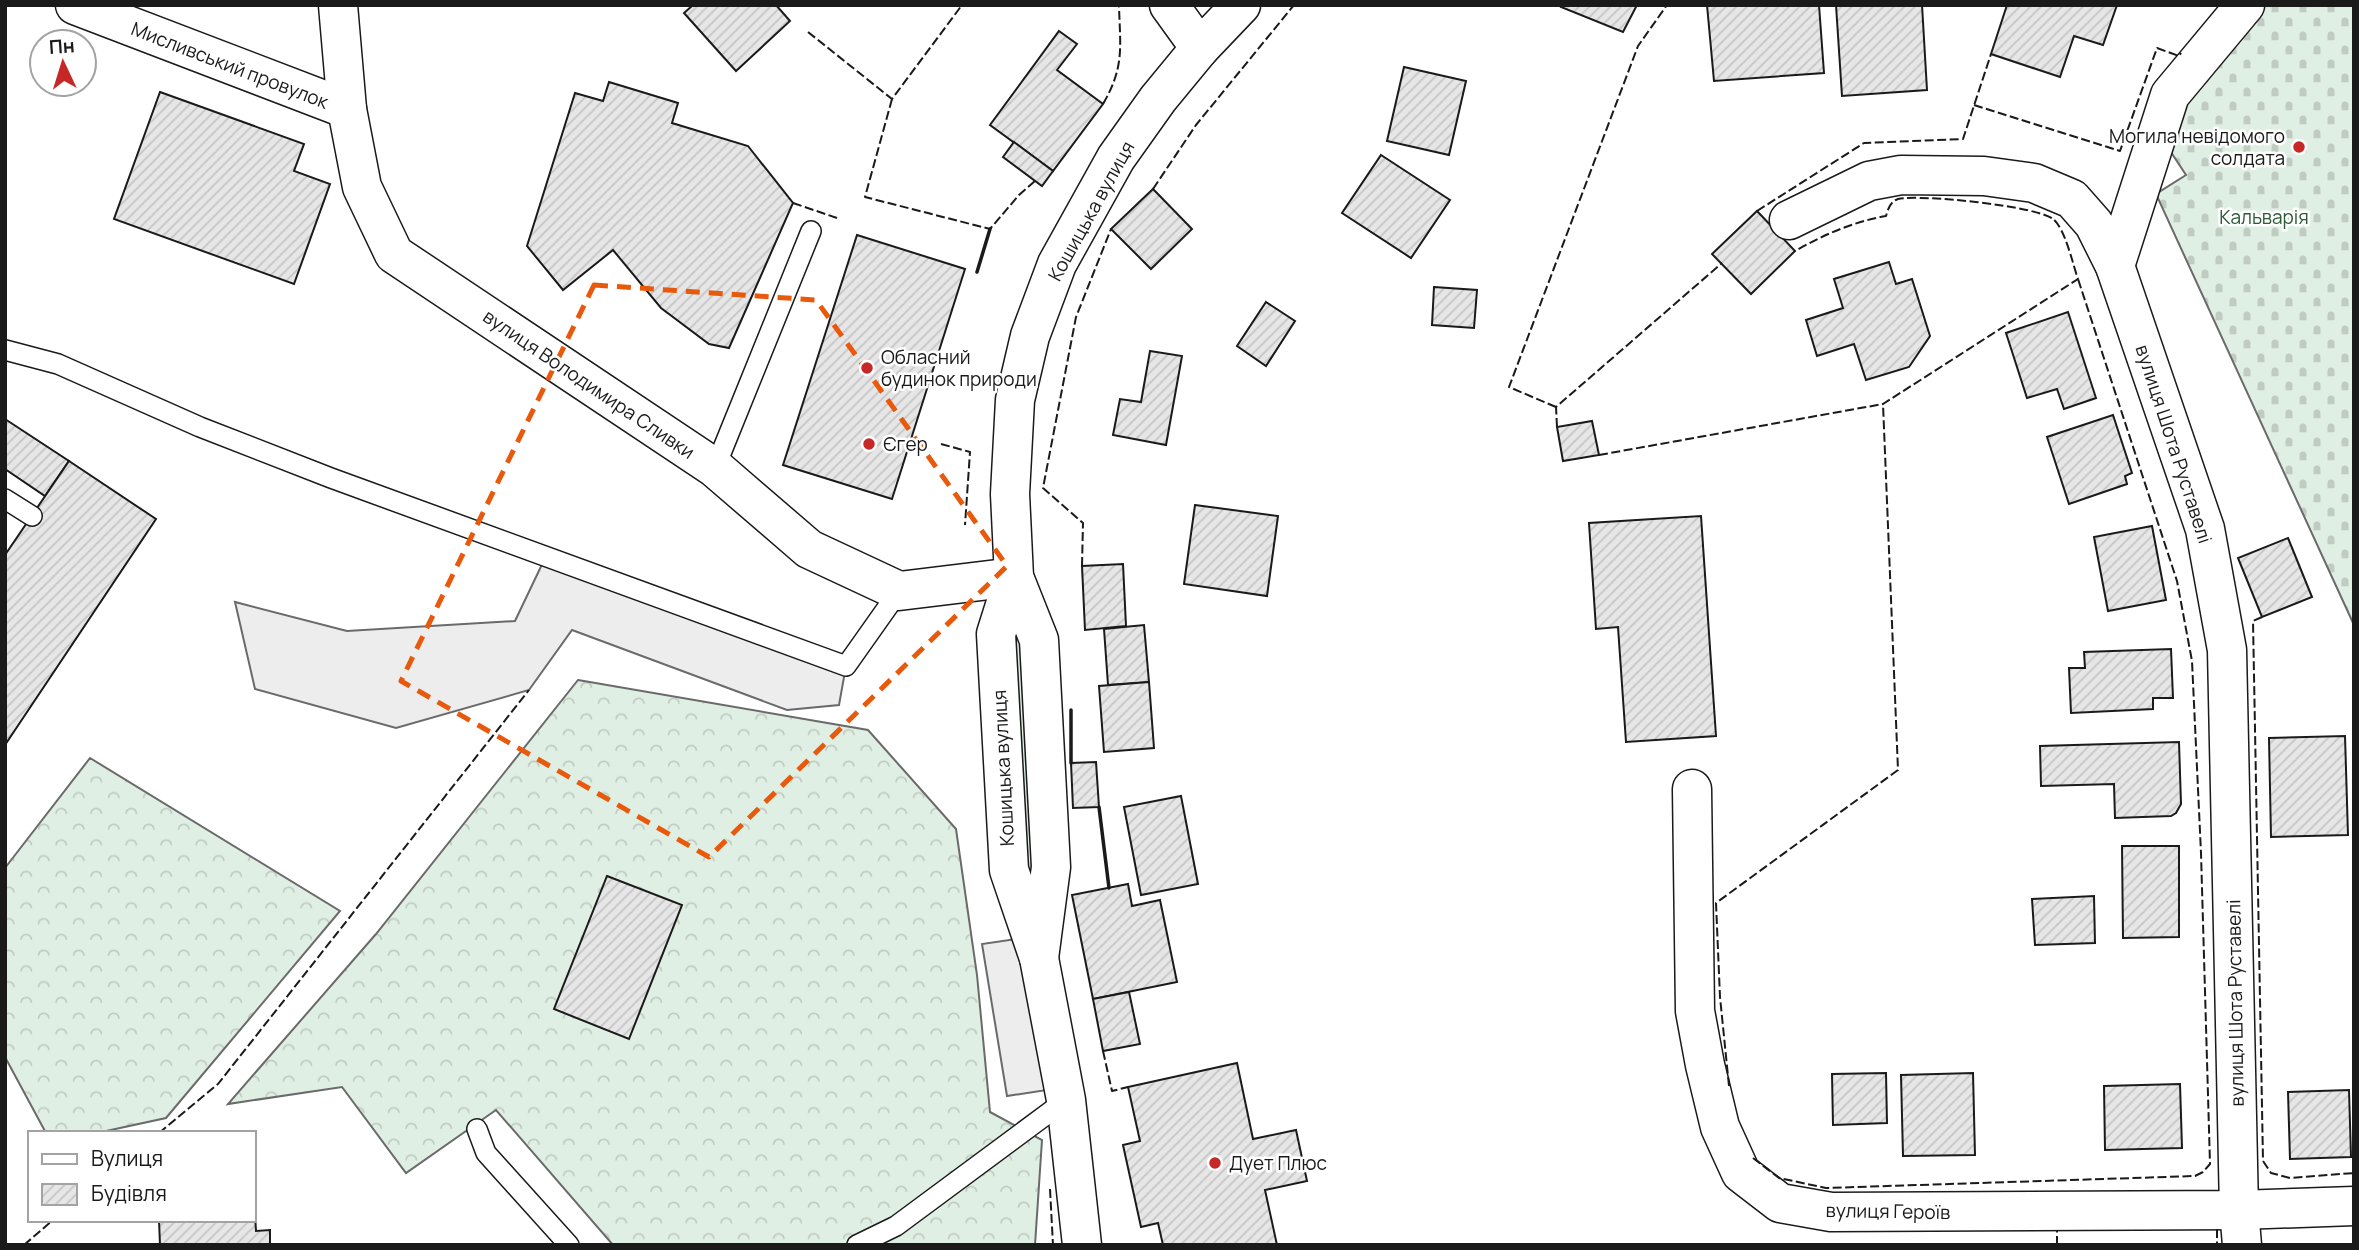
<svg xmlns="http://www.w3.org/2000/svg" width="2359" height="1250" viewBox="0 0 2359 1250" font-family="Manrope,sans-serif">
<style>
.grass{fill:#e0efe3;stroke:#6a6a6a;stroke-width:2}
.forest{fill:url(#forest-crowns);stroke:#6a6a6a;stroke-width:2}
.cemetery{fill:url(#cemetery-stones);stroke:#6a6a6a;stroke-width:2}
.parking{fill:#ededed;stroke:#6a6a6a;stroke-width:2}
.building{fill:url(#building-hatch);stroke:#1a1a1a;stroke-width:2}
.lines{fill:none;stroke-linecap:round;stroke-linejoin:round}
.lane-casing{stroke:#1a1a1a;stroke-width:22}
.street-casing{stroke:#1a1a1a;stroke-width:41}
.secondary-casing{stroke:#1a1a1a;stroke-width:41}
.lane{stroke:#fff;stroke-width:19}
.street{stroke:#fff;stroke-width:38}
.secondary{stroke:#fff;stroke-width:38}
.fence{stroke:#1a1a1a;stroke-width:2;stroke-dasharray:9 3.5;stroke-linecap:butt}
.wall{stroke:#1a1a1a;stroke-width:3.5}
.marked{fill:none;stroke:#e8590c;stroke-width:5;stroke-dasharray:14 9;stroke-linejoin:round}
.poi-dot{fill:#c62828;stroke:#fff;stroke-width:2.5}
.labels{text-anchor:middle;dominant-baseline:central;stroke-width:5;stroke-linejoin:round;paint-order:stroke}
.street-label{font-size:19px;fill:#1a1a1a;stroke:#fff}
.poi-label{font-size:19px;fill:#1a1a1a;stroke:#fff;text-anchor:start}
.park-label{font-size:19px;fill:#2b5a34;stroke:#fff}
</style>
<defs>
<pattern id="forest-crowns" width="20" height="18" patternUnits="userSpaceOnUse" patternTransform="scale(1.75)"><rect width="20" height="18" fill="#e0efe3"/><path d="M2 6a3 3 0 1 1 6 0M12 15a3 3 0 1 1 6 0" fill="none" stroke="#c0ccc2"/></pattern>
<pattern id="cemetery-stones" width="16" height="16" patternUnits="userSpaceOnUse" patternTransform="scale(1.75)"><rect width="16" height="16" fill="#e0efe3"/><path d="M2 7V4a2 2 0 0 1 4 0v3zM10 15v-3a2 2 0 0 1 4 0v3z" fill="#c0ccc2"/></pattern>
<pattern id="building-hatch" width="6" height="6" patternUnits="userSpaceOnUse" patternTransform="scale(1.75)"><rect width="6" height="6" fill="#e6e6e6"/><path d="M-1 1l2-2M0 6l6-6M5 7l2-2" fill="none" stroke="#c5c5c5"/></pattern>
</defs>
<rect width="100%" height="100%" fill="#fff"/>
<polygon class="grass" points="1020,629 1029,655 1032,876 1020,849 1011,657"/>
<g class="forest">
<polygon points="578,680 868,730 956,829 977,975 990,1112 1042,1140 1035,1245 613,1245 496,1110 406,1173 342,1087 228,1104 376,934"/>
<polygon points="90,758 340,911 166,1118 97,1133 46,1133 5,1057 5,868"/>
</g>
<polygon class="cemetery" points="2262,5 2354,5 2354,625 2156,194 2186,175 2163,140 2191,88"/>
<g class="parking">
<polygon points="546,556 846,666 839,705 787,710 572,630 529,690 396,728 255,689 235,602 347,631 515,621"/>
<polygon points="1023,938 1047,1090 1007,1096 982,944"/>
</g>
<g class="building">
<polygon points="693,5 776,5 790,21 736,71 684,13"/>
<polygon points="1562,5 1637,5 1623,32 1561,7"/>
<polygon points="1707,5 1819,5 1824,73 1714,81"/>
<polygon points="1836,5 1922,5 1927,90 1842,96"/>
<polygon points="2007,5 2117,5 2103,45 2074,36 2060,77 1991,54"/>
<polygon points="1059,31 1077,44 1057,70 1103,104 1053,171 990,125"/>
<polygon points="1404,67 1466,81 1449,155 1387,141"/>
<polygon points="609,82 678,103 672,123 748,146 793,203 729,348 709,344 661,308 613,250 563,290 527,246 575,93 603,101"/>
<polygon points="160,92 304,144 294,171 330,184 294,284 114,219"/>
<polygon points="1014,142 1053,171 1042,186 1003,157"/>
<polygon points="1381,155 1450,200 1411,258 1342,213"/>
<polygon points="1153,189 1192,229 1151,269 1111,229"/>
<polygon points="1757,211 1795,251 1751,294 1712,254"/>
<polygon points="857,235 965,269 892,499 783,465"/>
<polygon points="1889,262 1896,284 1912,279 1930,336 1909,367 1866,380 1854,344 1817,356 1806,320 1843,308 1834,279"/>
<polygon points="1434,287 1477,290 1474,328 1432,325"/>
<polygon points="1266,302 1295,321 1266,366 1237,346"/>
<polygon points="2068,312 2096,398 2064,409 2057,389 2027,398 2006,333"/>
<polygon points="1150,351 1182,356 1166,445 1113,435 1120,399 1141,402"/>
<polygon points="2113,415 2132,473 2125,476 2127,484 2069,504 2047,437"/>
<polygon points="5,419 69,461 45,496 5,469"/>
<polygon points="1592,421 1599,455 1563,461 1557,427"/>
<polygon points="69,461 156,519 5,745 5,555"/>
<polygon points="1195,505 1278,516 1267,596 1184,584"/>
<polygon points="1701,516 1716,736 1626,742 1618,627 1596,629 1589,523"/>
<polygon points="2152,526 2166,600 2108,611 2094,537"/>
<polygon points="2288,538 2312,597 2262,617 2238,558"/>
<polygon points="1123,564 1126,626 1085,630 1082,566"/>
<polygon points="1144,625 1149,682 1108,685 1104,629"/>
<polygon points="2171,649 2173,698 2153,698 2153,709 2071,713 2069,668 2085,668 2084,652"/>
<polygon points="1149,682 1154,748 1104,752 1099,686"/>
<polygon points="2345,736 2348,835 2271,837 2269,738"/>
<polygon points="2179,742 2181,804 2176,813 2171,816 2115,818 2114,784 2041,786 2040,746"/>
<polygon points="1096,762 1099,807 1073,808 1071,763"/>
<polygon points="1181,796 1198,884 1141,895 1124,807"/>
<polygon points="2122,846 2179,846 2179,937 2123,938"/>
<polygon points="607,876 682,905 629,1039 554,1009"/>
<polygon points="1128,884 1132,906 1160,900 1177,982 1093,999 1072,895"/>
<polygon points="2094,896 2095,943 2035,945 2032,899"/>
<polygon points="1129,992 1140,1044 1103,1051 1093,999"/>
<polygon points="1237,1063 1253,1139 1296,1130 1307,1181 1265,1190 1277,1245 1163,1245 1158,1223 1141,1227 1123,1145 1140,1141 1128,1087"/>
<polygon points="1886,1073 1887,1123 1833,1125 1832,1074"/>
<polygon points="1973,1073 1975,1155 1903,1156 1901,1075"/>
<polygon points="2180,1084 2182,1148 2105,1150 2104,1086"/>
<polygon points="2349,1090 2351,1157 2290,1159 2288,1092"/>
<polygon points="254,1198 256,1231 270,1230 270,1245 160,1245 159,1220 254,1220"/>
</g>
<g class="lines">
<g class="lane-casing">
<g id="lane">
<polyline points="5,350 58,364 200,427 331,478 846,666 899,591"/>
<polyline points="715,468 811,231"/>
<polyline points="5,499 32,516"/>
<polyline points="477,1129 486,1153 569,1245"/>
<polyline points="857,1245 896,1226 1066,1100"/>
</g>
</g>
<g class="street-casing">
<g id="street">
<polyline points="75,5 347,109"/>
<polyline points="338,5 347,109 362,187 394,254 715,468 809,549 899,591 1014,577"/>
<polyline points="1169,5 1200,48"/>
<polyline points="1789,220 1869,181 1901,175 1984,176 2034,183 2072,199 2094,224 2115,266 2205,529 2227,650 2239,1210 2242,1245"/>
<polyline points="2115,266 2170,95 2245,5"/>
<polyline points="1692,789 1695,1011 1705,1065 1720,1127 1741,1173 1780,1203 1831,1212 2239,1210 2354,1206"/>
</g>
</g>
<g class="secondary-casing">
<g id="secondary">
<polyline points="1014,577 996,634 1009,870 1039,958 1066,1100 1082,1245"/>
<polyline points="1039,958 1051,867 1039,640 1014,577 1010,494 1015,400 1030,336 1057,264 1116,158 1158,99 1200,48 1241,5"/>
</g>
</g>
<use href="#lane" class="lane"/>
<use href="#street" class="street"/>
<use href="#secondary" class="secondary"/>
<g class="fence">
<polyline points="808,32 892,99 962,5"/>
<polyline points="892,99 865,197 990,229 1019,195 1035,181"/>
<path d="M1103 104C1125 66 1120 47 1119 5"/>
<polyline points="1974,105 2120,151 2157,48 2179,56 2181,53"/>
<polyline points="1153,189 1196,125 1294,5"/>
<polyline points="793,203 840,219"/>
<polyline points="1757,211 1864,143 1963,139 1991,54"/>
<polyline points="1556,407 1509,387 1638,46 1667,5"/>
<polyline points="1557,427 1556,407 1722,263"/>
<polyline points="941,444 970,452 965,525"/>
<path d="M1599 455 1883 404 2078 279C2073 265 2065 228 2053 219 2037 206 1920 194 1898 199 1890 202 1888 209 1886 216 1853 222 1825 234 1795 251"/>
<polyline points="1082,566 1083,523 1043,488 1076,317 1111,229"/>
<polyline points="2262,617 2253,621 2263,1161 2271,1173 2290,1178 2354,1173"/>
<polyline points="1103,1051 1112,1091 1128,1087"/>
<polyline points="1729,1086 1720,997 1716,903 1898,770 1883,404"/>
<polyline points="159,1133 218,1084 529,690"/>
<polyline points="1753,1158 1779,1178 1826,1188 2195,1176 2203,1172 2210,1164 2201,853 2192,661 2177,581 2078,279"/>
<polyline points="1050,1189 1053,1245"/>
<polyline points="2217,1229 2217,1245"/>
<polyline points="24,1245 53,1220"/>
<polyline points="2057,1245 2057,1230"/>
</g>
<g class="wall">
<polyline points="977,272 990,229"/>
<polyline points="1071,763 1071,710"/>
<polyline points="1099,807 1109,888"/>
</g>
</g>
<path class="marked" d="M594 285 816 300 1007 566 709 857 401 681Z"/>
<g class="poi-dot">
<circle cx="2299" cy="147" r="7"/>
<circle cx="867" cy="368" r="7"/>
<circle cx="869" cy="444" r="7"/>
<circle cx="1215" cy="1163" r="7"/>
</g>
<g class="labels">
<g class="street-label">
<text transform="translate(230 65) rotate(21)">Мисливський провулок</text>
<text transform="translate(1091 211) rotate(-61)">Кошицька вулиця</text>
<text transform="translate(589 384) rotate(34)">вулиця Володимира Сливки</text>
<text transform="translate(2174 444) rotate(72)">вулиця Шота Руставелі</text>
<text transform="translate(1003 768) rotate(-93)">Кошицька вулиця</text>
<text transform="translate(2235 1003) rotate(-91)">вулиця Шота Руставелі</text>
<text transform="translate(1888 1211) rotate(1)">вулиця Героїв</text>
</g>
<g class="poi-label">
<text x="2285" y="136" text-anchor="end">Могила невідомого<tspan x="2285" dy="22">солдата</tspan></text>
<text x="881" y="357">Обласний<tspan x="881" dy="22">будинок природи</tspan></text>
<text x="883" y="444">Єгер</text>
<text x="1229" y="1163">Дует Плюс</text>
</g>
<g class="park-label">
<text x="2264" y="217">Кальварія</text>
</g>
</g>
<rect width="2359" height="1250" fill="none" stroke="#1a1a1a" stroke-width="14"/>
<rect x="28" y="1131" width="228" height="91" fill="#ffffff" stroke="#a3a3a3" stroke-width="2"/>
<rect x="42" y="1154" width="35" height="10" fill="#ffffff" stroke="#a3a3a3" stroke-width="2"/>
<text x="91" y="1166" font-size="21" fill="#1a1a1a">Вулиця</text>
<rect x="42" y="1184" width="35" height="21" fill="url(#building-hatch)" stroke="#a3a3a3" stroke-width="2"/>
<text x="91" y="1201" font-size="21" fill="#1a1a1a">Будівля</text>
<g transform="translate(63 63) rotate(356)"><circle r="33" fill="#ffffff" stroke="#a3a3a3" stroke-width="2"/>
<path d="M0-5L12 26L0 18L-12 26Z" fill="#c62828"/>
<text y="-10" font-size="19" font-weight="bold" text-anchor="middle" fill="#1a1a1a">Пн</text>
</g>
</svg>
